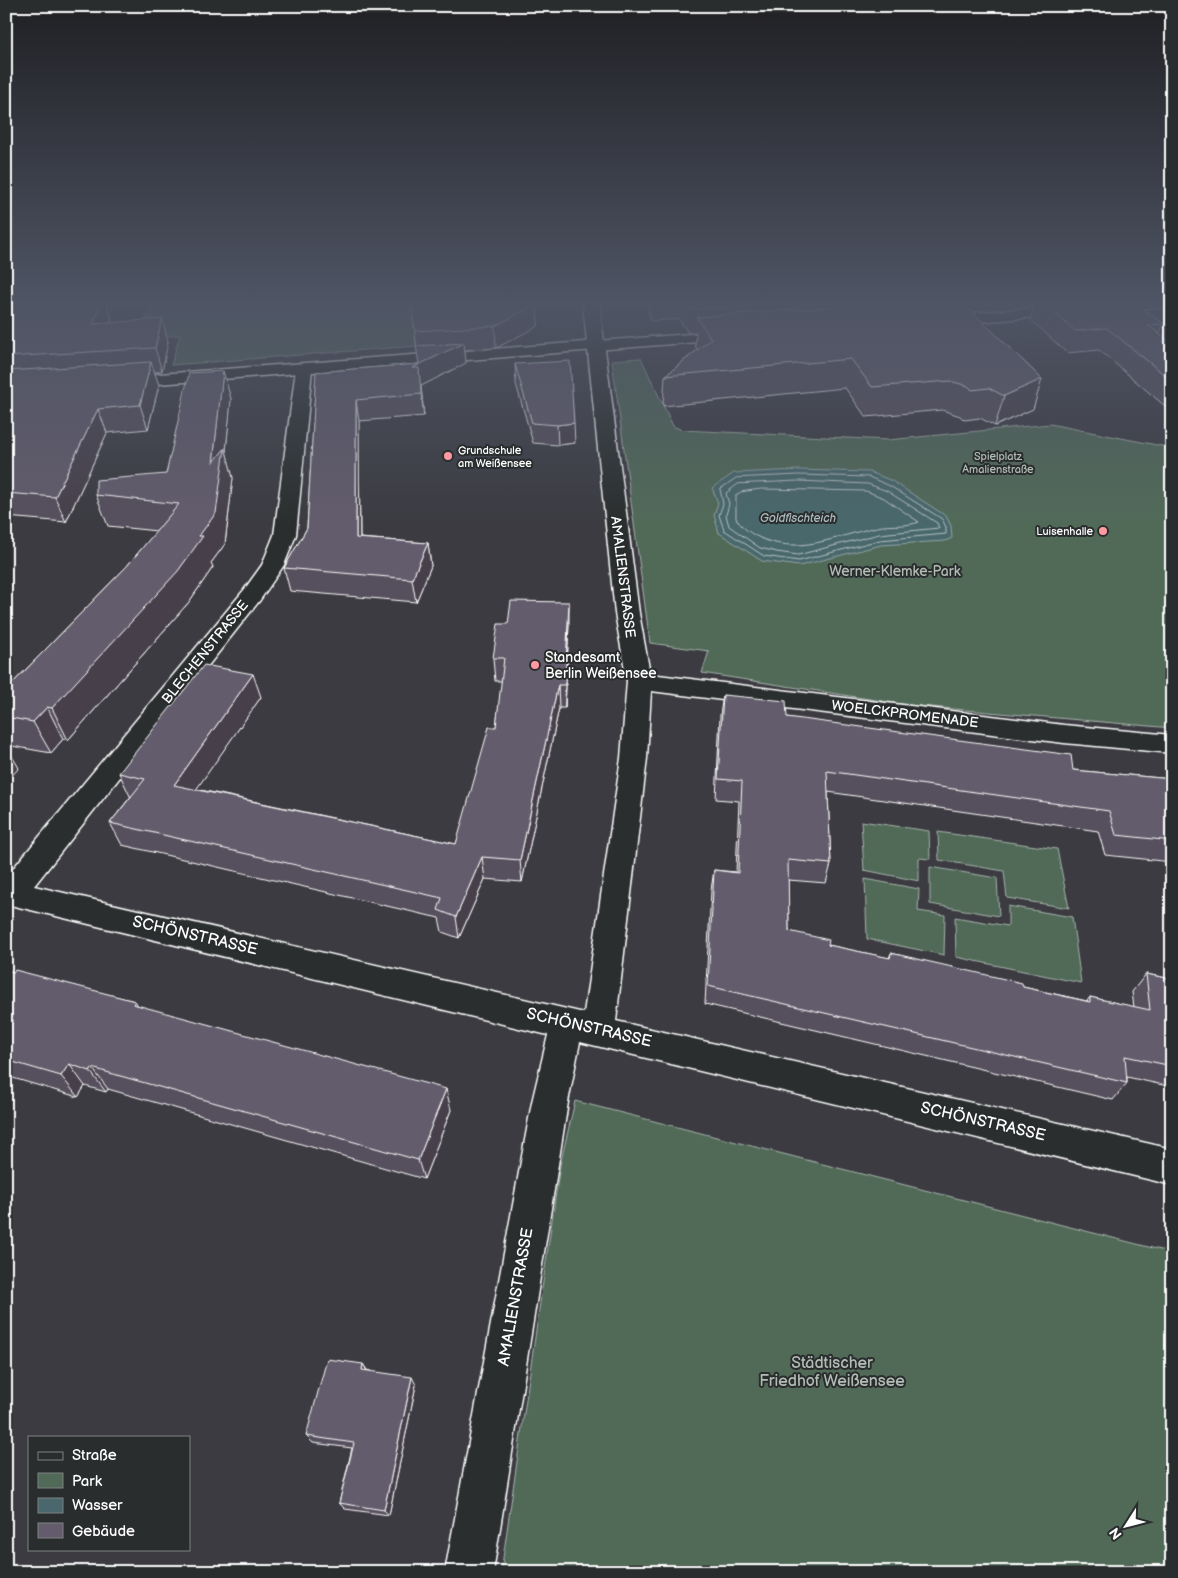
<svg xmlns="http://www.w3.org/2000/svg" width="1178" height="1578" viewBox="0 0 1178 1578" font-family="'Balsamiq Sans',sans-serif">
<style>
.green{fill:#516a58;stroke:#a8b4ac}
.water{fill:#49676c;stroke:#92a4a7}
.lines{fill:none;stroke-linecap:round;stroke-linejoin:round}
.shore{stroke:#b6c2c4;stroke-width:1}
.street-casing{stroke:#fff;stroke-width:3}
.secondary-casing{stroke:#fff;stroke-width:3}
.street{fill:#2a2d2e;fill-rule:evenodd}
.secondary{fill:#2a2d2e;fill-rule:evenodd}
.wall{fill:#564f5d;stroke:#fff}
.shaded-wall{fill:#46404c;stroke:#fff}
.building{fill:#645c6c;stroke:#fff}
.poi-dot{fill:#ff9aa2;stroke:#2a2d2e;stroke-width:2}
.labels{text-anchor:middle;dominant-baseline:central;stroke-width:4;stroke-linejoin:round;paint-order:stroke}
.far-poi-label{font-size:11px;fill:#fff;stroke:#2a2d2e;text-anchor:start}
.far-park-label{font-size:11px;fill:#b1bcb4;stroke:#2a2d2e}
.far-water-label{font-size:12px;font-style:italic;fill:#adbbbd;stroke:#2a2d2e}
.park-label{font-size:14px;fill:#b1bcb4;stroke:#2a2d2e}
.street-label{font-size:14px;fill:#fff;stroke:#2a2d2e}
.poi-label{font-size:14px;fill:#fff;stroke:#2a2d2e;text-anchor:start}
.near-street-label{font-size:16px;fill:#fff;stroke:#2a2d2e}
.near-park-label{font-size:16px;fill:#b1bcb4;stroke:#2a2d2e}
</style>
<rect width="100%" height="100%" fill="#3b3b41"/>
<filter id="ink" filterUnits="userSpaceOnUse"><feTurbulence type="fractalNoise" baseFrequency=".02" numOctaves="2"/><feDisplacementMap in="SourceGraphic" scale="10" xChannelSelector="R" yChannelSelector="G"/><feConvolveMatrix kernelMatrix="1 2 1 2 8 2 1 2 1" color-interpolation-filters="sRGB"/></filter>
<g filter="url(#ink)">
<g class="green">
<polygon points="152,303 411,303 416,346 171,365 180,335 139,337"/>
<polygon points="641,358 673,426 682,430 888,440 1050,424 1172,448 1172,728 908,705 702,673 709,651 650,643 612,360"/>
<polygon points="861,821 929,831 930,859 919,858 919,881 864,870"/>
<polygon points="938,832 1057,849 1069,908 1007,898 1004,871 939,860"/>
<polygon points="930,867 997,878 999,916 930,904"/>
<polygon points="865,879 919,889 918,911 945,915 944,955 867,939"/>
<polygon points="1008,906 1072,917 1081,983 956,957 955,917 1008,926"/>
<polygon points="575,1101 1172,1253 1172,1572 501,1572 560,1165"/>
</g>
<polygon class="water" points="799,470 870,472 892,481 946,516 951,526 952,538 945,541 881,545 799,566 762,561 719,533 714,515 718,503 712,488 734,473"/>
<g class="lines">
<g class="shore">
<polygon points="799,475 869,477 890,486 942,519 946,527 946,534 880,540 799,561 764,556 724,530 719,515 723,504 720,489 736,478"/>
<polygon points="799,481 868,484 887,491 937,523 939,528 879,534 798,555 777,552 760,548 729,526 726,515 729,504 726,493 738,484"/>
<path d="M761 489 866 491 884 498 919 522C906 527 891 524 877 527 836 536 797 557 756 536 749 532 740 526 736 518V495L741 492Z"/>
</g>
<g class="street-casing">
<polygon id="street" points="583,303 599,303 639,613 650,674 1064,725 1172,735 1172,753 1064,743 651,691 647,758 616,1021 1172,1149 1172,1185 580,1042 568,1102 493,1572 445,1572 532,1102 548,1035 6,904 6,877 244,590 262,565 274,535 296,369 298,365 310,365 312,369 296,535 284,565 260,600 34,886 584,1013 621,758 627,681 615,613"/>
</g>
<g class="secondary-casing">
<g id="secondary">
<polygon points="1106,303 1172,303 1172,306 941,325 933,320 941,315"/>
<polygon points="731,331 739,336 737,339 119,387 113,386 110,382 113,378 119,377"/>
</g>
</g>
<use href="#street" class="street"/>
<use href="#secondary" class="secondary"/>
</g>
<g class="wall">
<polygon points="6,303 106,303 112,319 110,323 162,319 168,342 162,371 154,372 159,385 148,429 107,433 66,522 6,517"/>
<polygon points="411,303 537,304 538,326 496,348 465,350 466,363 421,386 424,416 359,421 360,538 428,543 431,566 416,602 290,591 284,568 307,528 316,372 419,364"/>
<polygon points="647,303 963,303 1042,379 1033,409 995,426 980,418 964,420 960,416 942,410 866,417 845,388 663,406 665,376 697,350 695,345 696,332 688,333 679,319 651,321"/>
<polygon points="1013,303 1136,303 1164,324 1159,334 1172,344 1172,412 1099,350 1067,353 1030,319 1034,307 1018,308"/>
<polygon points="515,364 575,443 558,445 533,443 516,384"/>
<polygon points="223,371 231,399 226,451 233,478 225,544 211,563 213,567 189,602 68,740 63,739 51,753 6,745 6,690 127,566 157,531 108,526 96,495 166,474"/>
<polygon points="569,624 565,708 559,708 522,882 485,879 459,938 442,932 439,918 122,845 110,823 131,796 130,796 119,773 261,697 196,789 456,844 496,727 502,681 495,681 493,658"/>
<polygon points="723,695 787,717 1073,770 1172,779 1172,862 1105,855 1098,831 828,792 831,864 826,883 788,880 789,931 828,945 889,958 891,953 1023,987 1087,1001 1090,997 1134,1007 1132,992 1146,974 1172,979 1172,1087 1127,1077 1127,1083 1113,1100 705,1004 711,890 714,870 736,872 739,801 716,799 720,715"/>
<polygon points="6,970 135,1001 138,1006 451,1110 424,1179 108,1089 106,1092 85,1086 78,1097 6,1076"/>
<polygon points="363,1364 367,1370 416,1385 389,1515 345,1509 339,1503 352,1448 313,1443 306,1436"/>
</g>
<g class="shaded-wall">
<polygon points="102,303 106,303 112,319 101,347 93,324"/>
<polygon points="537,304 538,326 496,348 495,326"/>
<polygon points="162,319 168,342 162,371 155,348"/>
<polygon points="464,343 466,363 421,386 424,416 421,394 412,368"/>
<polygon points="151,362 159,385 148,429 140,405"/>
<polygon points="223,371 231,399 226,451 233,478 225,544 211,563 213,567 189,602 68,740 52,708 199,536 213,463"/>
<polygon points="1042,379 1033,409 995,426 1004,396"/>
<polygon points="356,400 359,421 360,561 356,538"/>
<polygon points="98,409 107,433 66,522 55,497"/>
<polygon points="574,423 575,443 558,445 557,425"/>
<polygon points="428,543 431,566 416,602 412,579"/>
<polygon points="569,602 569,624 565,708 565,685"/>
<polygon points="253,674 261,697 184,807 174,785"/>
<polygon points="558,685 559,708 522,882 520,860"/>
<polygon points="47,707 63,739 51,753 33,722"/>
<polygon points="6,746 19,768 6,782"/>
<polygon points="482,857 485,879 459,938 456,917"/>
<polygon points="135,1001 149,1023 133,1004"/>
<polygon points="69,1064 85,1086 78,1097 61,1076"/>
<polygon points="92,1068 108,1089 106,1092 90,1071"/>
<polygon points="446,1089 451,1110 424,1179 418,1160"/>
<polygon points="363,1364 368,1373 362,1370"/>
<polygon points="412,1377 416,1385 389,1515 384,1510"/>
</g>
<g class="building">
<polygon points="6,303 102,303 93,324 162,319 155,348 6,357"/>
<polygon points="411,303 537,303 537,304 495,326 415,331"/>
<polygon points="685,303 785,303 689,310"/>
<polygon points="884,303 963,303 1042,379 1004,396 989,388 972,390 968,386 950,381 872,387 851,359 665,376 711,339 697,317"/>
<polygon points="1043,303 1136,303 1164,324 1148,325 1172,344 1172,381 1107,328 1075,331"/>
<polygon points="464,343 412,368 419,368 421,394 356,400 356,538 428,543 412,579 284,568 307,528 316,372 419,364 416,346"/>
<polygon points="570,361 574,423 557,425 532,423 515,364"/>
<polygon points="151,362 140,405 98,409 55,497 6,493 6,371"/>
<polygon points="223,371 213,463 225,448 216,513 199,536 203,536 178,571 52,708 47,707 33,722 6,717 6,690 127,566 179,504 96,495 96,480 166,474 189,373"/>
<polygon points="511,601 569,602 565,685 558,685 520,860 482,857 456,917 438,910 442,898 110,823 145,779 119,773 204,665 253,674 174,785 456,844 489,727 496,727 504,658 493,658 498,624 508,624"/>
<polygon points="723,695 786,701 787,717 1071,755 1073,770 1172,779 1172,841 1116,835 1109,811 827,771 831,864 788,860 789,931 829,940 828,945 890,958 891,953 1022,983 1023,987 1090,1002 1090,997 1150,1010 1146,974 1172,979 1172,1066 1125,1056 1127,1083 708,986 714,870 738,873 742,781 718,779"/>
<polygon points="6,970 14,972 15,970 135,1001 133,1004 446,1089 418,1160 92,1068 90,1071 69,1064 61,1076 6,1060"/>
<polygon points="327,1359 363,1364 362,1370 412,1377 384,1510 339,1503 354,1443 306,1436"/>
</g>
</g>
<linearGradient id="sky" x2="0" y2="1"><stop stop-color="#202024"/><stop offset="0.58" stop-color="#4f5565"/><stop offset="1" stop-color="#4f5565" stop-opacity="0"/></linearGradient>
<rect width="1178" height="524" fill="url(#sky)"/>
<g class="poi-dot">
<circle cx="448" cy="456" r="5"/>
<circle cx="1103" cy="531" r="5"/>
<circle cx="535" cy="665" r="5"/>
</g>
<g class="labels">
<g class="far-poi-label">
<text x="458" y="450">Grundschule<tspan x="458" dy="13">am Weißensee</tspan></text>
<text x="1093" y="531" text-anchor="end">Luisenhalle</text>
</g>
<g class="far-park-label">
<text x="998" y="456">Spielplatz<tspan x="998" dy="13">Amalienstraße</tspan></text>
</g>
<g class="far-water-label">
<text x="798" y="518">Goldfischteich</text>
</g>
<g class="park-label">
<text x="895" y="571">Werner-Klemke-Park</text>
</g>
<g class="street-label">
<text transform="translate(623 577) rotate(83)">AMALIENSTRASSE</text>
<text transform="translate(205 652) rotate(-51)">BLECHENSTRASSE</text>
<text transform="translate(905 714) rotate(7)">WOELCKPROMENADE</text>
</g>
<g class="poi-label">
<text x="545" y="657">Standesamt<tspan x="545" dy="16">Berlin Weißensee</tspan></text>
</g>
<g class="near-street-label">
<text transform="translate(195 936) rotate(13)">SCHÖNSTRASSE</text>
<text transform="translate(589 1028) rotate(13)">SCHÖNSTRASSE</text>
<text transform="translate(983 1122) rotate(13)">SCHÖNSTRASSE</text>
<text transform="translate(516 1297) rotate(-80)">AMALIENSTRASSE</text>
</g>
<g class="near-park-label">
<text x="832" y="1363">Städtischer<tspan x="832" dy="18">Friedhof Weißensee</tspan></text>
</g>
</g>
<rect width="1178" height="1578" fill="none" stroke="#2a2d2e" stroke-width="25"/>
<rect x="12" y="12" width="1153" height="1553" fill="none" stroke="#fff" stroke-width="2" filter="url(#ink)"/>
<rect x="28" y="1436" width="162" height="115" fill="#2a2d2e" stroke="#7f8182"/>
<rect x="38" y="1452" width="25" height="8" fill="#2a2d2e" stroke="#7f8182"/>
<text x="72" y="1460" font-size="15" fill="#ffffff">Straße</text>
<rect x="38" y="1473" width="25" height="15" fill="#516a58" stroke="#7f8182"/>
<text x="72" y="1486" font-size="15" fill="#ffffff">Park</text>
<rect x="38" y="1498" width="25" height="15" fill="#49676c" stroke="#7f8182"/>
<text x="72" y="1510" font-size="15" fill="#ffffff">Wasser</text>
<rect x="38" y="1523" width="25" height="15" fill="#645c6c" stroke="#7f8182"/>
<text x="72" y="1536" font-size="15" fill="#ffffff">Gebäude</text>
<g transform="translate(1126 1526) rotate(234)" stroke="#2a2d2e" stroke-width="4" paint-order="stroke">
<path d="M0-4L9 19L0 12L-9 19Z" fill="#ffffff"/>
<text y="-8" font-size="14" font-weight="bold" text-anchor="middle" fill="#ffffff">N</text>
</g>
</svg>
